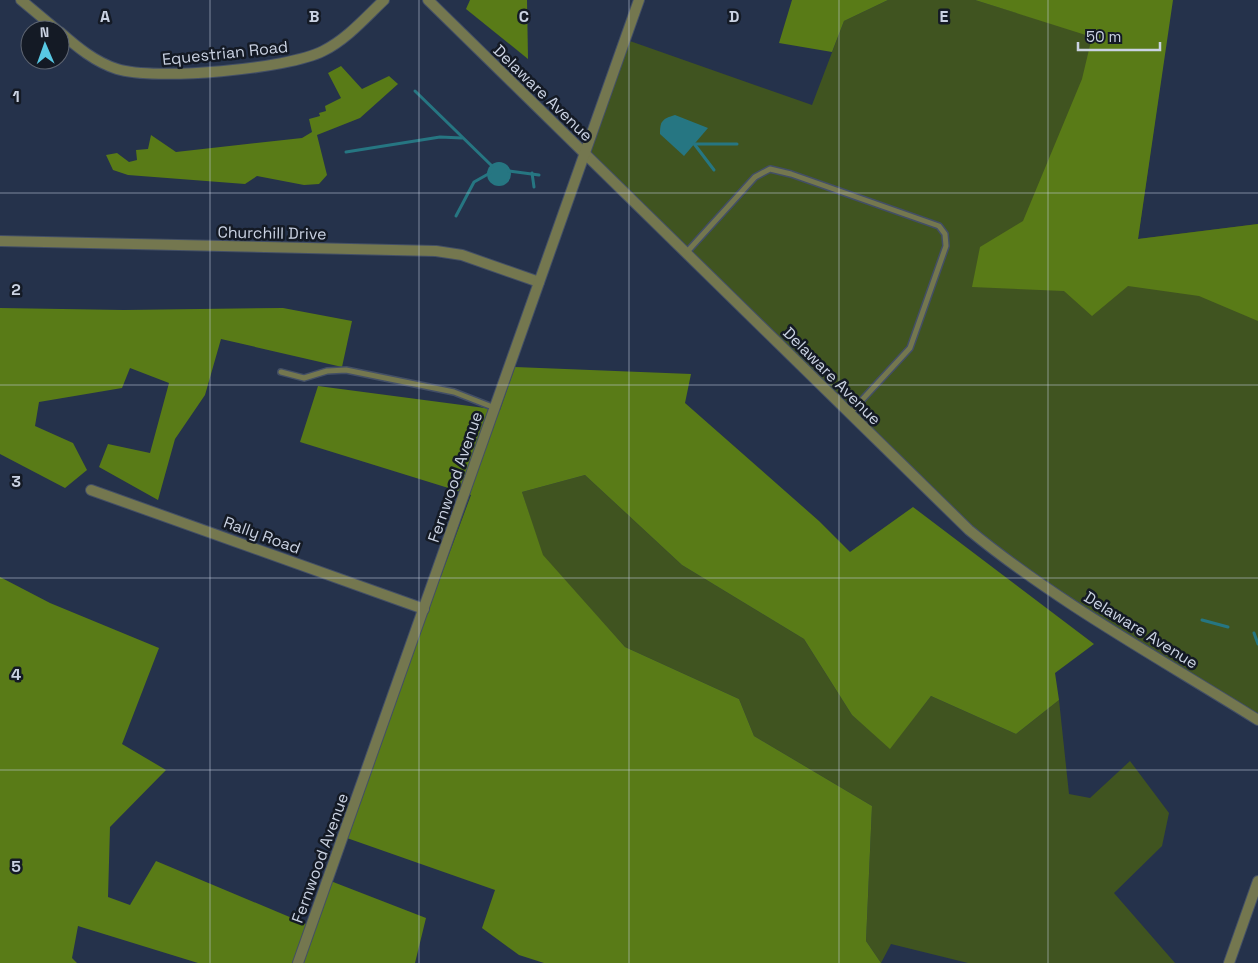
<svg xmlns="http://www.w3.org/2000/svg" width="1258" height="963" viewBox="0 0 1258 963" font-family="'Space Grotesk',sans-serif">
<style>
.green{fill:#405420}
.forest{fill:#597b17}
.water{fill:#267682}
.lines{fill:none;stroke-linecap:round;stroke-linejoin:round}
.stream{stroke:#267682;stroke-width:3}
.service-casing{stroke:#434f66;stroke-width:8}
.minor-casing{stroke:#434f66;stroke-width:12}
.service{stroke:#74774f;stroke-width:5}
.minor{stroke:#74774f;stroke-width:10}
.grid{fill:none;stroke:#cad2e2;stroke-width:1;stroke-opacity:0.55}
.labels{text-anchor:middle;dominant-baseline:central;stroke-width:5;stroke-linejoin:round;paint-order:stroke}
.street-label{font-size:16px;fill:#cad2e2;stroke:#141a25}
.grid-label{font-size:16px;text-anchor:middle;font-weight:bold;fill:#cad2e2;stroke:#141a25;stroke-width:5;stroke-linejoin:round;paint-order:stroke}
</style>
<rect width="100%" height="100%" fill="#25324b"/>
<g class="green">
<polygon points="888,0 975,0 1164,58 1138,239 1258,224 1258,720 1009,562 584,154 627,40 812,105 844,21"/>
<polygon points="585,475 682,565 804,639 852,715 890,748 931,696 1016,734 1059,700 1069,794 1090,798 1130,761 1169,813 1162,846 1114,893 1175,963 968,963 891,944 881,963 866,941 872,806 754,736 739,699 625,647 542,555 522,492"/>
</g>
<g class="forest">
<polygon points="470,0 527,0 528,59 466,9"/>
<polygon points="792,0 888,0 844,21 832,52 779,43"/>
<polygon points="975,0 1173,0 1138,239 1258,224 1258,321 1199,296 1128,286 1092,316 1064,291 972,287 980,247 1023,221 1082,79 1092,37"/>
<polygon points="341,66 362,89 389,76 398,84 360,118 317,135 327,175 319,184 304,185 257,176 245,184 128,175 113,170 106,155 117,153 129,162 137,160 136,150 148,149 151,135 176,152 302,138 312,132 309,119 320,116 319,113 326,111 325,106 341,98 328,73"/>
<polygon points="0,308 124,310 283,308 352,321 342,367 221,339 205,395 175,439 158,500 99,467 108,444 150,453 169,383 130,368 122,388 39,402 35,426 73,443 87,470 65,488 0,454"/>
<polygon points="515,367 691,374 685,403 819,521 850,552 913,507 1094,644 1055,673 1059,700 1016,734 931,696 890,749 852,715 804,639 682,565 585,475 522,492 543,555 625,647 739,699 754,736 872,806 866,941 881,963 544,963 519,955 482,928 495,890 344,837 471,495 300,442 318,386 500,410"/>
<polygon points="0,577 50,603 159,648 122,744 166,770 110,827 108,897 130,905 156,861 311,926 328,880 426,918 415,963 198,963 78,926 72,958 77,963 0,963"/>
</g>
<g class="water">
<path d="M675 115 708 128 684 156 660 134C660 121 662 119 675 115Z"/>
<circle cx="499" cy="174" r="12"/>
</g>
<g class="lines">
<g class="stream">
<polyline points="415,91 492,166"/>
<polyline points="694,144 737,144"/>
<polyline points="695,145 714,170"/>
<polyline points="346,152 440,137 462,138"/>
<polyline points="509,171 539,175"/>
<polyline points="532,173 534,187"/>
<polyline points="456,216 474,182 490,173"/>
<polyline points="1202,620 1228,627"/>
<polyline points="1254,633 1258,644"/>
</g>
<g class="service-casing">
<g id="service">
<polyline points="686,253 755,177 770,169 791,174 939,226 945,234 946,246 910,348 849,414"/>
<polyline points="281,372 304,378 327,371 346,370 454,392 495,408"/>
</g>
</g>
<g class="minor-casing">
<g id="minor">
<polyline points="21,0 57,30"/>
<path d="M428 0 969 530C1058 603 1161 659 1258 720"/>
<path d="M60 32C77 47 95 62 117 69 155 81 288 69 323 51 347 39 365 18 384 0"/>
<polyline points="0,241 436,251 462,255 539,282"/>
<polyline points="91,490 424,609"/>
<polyline points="298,963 639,0"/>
<polyline points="1229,963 1258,881"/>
</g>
</g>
<use href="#service" class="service"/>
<use href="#minor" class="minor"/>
</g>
<path class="grid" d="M210 0V963M419 0V963M629 0V963M839 0V963M1048 0V963M0 193H1258M0 385H1258M0 578H1258M0 770H1258"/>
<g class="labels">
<g class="street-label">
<text transform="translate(225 53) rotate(-6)">Equestrian Road</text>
<text transform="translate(543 93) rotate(44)">Delaware Avenue</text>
<text transform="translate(272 233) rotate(1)">Churchill Drive</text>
<text transform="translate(832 376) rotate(45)">Delaware Avenue</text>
<text transform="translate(455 477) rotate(-71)">Fernwood Avenue</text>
<text transform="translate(262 535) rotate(20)">Rally Road</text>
<text transform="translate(1141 630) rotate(32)">Delaware Avenue</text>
<text transform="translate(320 858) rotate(-70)">Fernwood Avenue</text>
</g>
</g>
<g class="grid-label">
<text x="105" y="22">A</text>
<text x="314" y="22">B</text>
<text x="524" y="22">C</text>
<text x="734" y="22">D</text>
<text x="944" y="22">E</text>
<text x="16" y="102">1</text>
<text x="16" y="295">2</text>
<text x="16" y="487">3</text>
<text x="16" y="680">4</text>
<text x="16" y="872">5</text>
</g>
<g transform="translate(45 45) rotate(358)"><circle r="24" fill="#141a25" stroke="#5d6471"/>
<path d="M0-4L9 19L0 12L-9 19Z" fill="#58c8e4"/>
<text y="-8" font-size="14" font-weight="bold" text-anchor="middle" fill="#cad2e2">N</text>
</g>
<path d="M1078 42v8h82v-8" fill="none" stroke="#cad2e2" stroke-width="2.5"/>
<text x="1086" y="42" font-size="15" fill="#cad2e2" stroke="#141a25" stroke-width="4" paint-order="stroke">50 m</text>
</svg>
